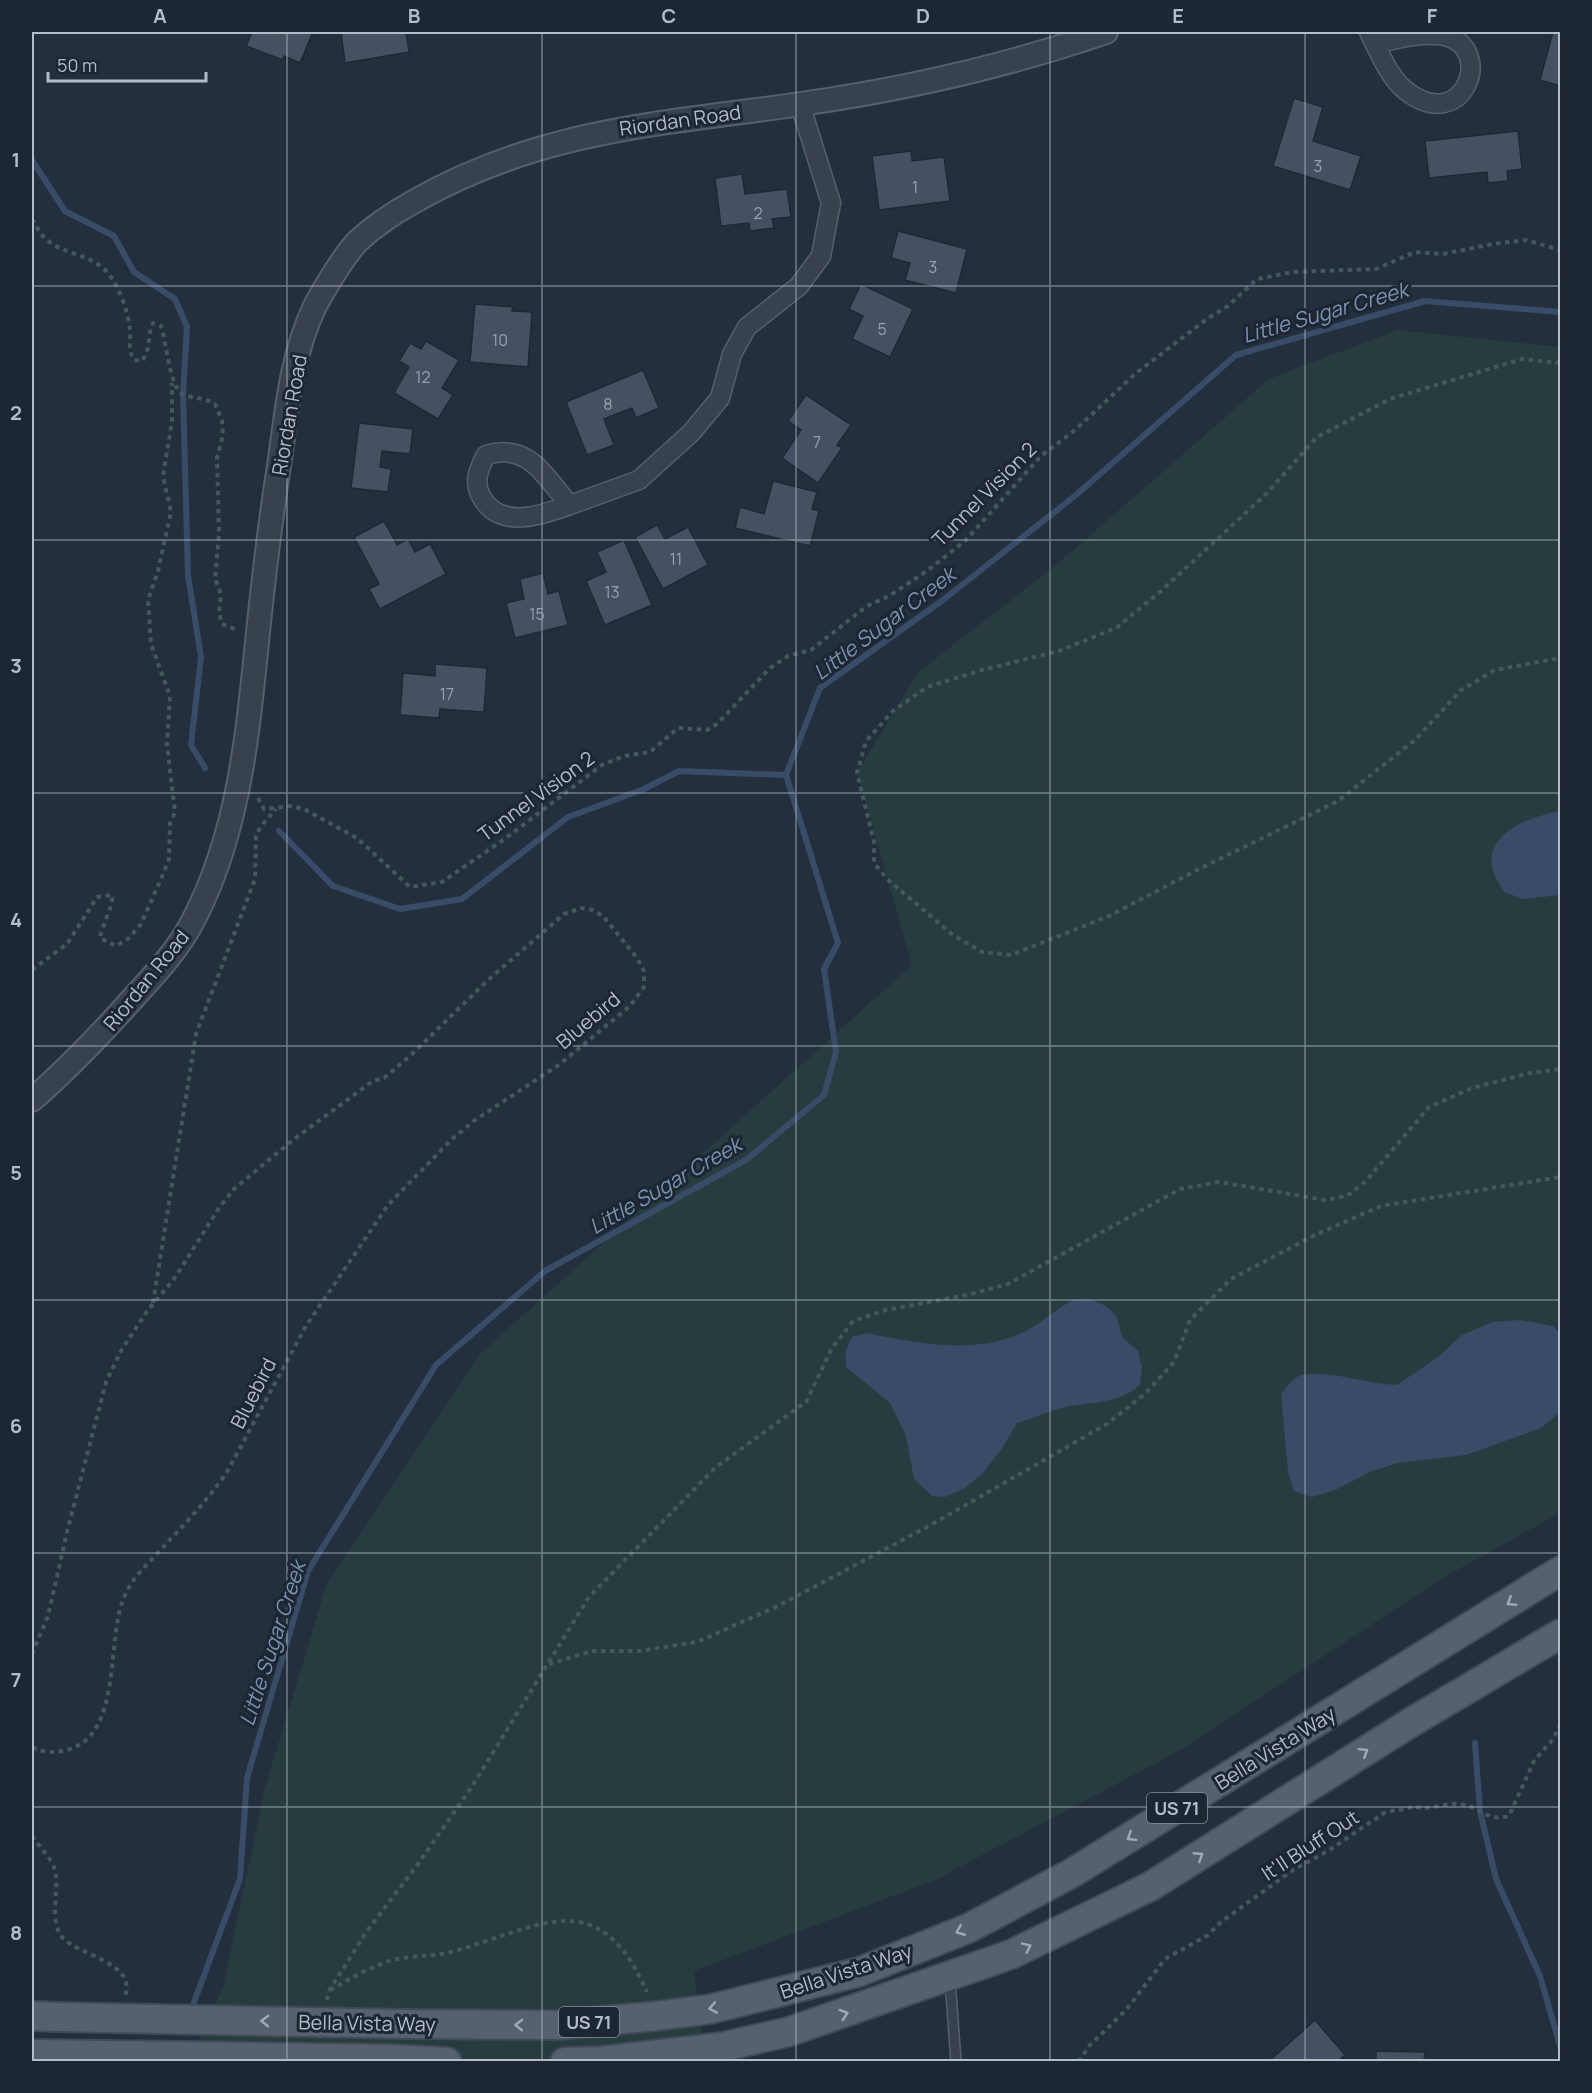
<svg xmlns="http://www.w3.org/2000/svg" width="1592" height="2093" viewBox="0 0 1592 2093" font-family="Manrope,sans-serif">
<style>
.green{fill:#263c3f}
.water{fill:#394c67}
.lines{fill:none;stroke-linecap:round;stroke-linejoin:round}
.stream{stroke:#394c67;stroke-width:6}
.building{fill:#455162;stroke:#1f2835;stroke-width:1.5}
.service-casing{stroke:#565f6c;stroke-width:12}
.minor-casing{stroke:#565f6c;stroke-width:21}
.tertiary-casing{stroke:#565f6c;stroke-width:26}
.primary-casing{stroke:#414a57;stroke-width:32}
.path{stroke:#44595c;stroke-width:4;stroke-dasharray:4.5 4.5;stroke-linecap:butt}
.service{stroke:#38414e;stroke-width:9}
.minor{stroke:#38414e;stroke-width:18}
.tertiary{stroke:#38414e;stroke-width:22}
.primary{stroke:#56606e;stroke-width:28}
.primary-bridge-casing{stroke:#414a57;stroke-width:32;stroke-linecap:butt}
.primary-bridge{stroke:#56606e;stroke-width:28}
.oneway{stroke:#a1aab7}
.grid{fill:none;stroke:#b4bcc9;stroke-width:1.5;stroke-opacity:0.55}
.labels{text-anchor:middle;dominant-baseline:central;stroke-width:6;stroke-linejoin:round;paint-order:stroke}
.number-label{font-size:16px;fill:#98a1af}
.shield{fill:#1d2633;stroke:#878f9c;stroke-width:1.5}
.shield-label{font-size:18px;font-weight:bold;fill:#b4bcc9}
.street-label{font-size:20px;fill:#b4bcc9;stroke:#1d2633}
.water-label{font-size:21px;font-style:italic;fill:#7c92b1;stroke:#1d2633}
.neatline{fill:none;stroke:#b4bcc9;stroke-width:2}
.grid-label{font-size:20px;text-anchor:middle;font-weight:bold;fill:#b4bcc9}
</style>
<rect width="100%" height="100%" fill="#242f3e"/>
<polygon class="green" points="1398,330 1560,347 1560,1513 1446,1576 1179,1751 935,1880 694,1971 705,2061 189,2062 223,1987 265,1788 327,1583 480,1354 912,965 857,773 918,672 1055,566 1269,379"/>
<g class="water">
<path d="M1560 811V895L1523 899 1504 892C1501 886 1495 878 1493 871 1483 832 1530 817 1560 811Z"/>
<path d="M1075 1299 1092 1300 1106 1306 1117 1317 1122 1337 1138 1351 1142 1368 1140 1385C1117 1405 1093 1401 1065 1407 1049 1411 1033 1418 1017 1423L1001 1450 982 1474 965 1488 945 1497 932 1496 914 1479 906 1436 890 1403 846 1367V1351L852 1337 866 1333C921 1344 982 1357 1033 1327 1047 1318 1059 1307 1075 1299Z"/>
<path d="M1520 1320 1553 1326 1560 1333V1412L1541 1428 1466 1455 1397 1463 1370 1472 1335 1490 1312 1497 1294 1491 1288 1472 1281 1394C1287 1387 1293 1377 1302 1375 1332 1370 1367 1384 1397 1385L1438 1357 1462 1335 1493 1322Z"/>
</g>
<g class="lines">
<g class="stream">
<polyline points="32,160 65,211 114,236 134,272 175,299 187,327 183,394 188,575 201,657 191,745 205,768"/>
<polyline points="279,831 333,886 400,909 462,899 568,817 644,789 679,771 786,775"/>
<polyline points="1475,1743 1480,1811 1496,1879 1540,1976 1560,2046"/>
<polyline points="190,2013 240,1879 247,1778 308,1571 436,1365 545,1271 746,1160 824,1095 836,1052 824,969 838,943 786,775 820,688 943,600 1076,495 1236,355 1425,301 1560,312"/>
</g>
</g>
<g class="building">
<polygon points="252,32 313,32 300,63 284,56 283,60 246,46"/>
<polygon points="341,32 406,32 409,52 345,63"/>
<polygon points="1553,32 1560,32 1560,86 1540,80"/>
<polygon points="1294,98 1323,107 1313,141 1361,156 1350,190 1273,166"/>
<polygon points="1518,131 1522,169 1507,171 1508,181 1488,183 1487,172 1429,178 1425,141"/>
<polygon points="911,151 912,161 944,157 950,201 879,210 872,156"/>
<polygon points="742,174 745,194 787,189 791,217 772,219 774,228 750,231 749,223 721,226 715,178"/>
<polygon points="898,231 967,249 956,293 905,280 910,263 891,258"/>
<polygon points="861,284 913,309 890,357 852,339 863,316 849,309"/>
<polygon points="475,304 513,307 512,311 532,312 528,367 470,362"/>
<polygon points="426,341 459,360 442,388 453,395 438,419 394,393 409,367 399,361 410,343 421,349"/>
<polygon points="643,370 659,408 636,418 632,408 604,419 614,445 587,455 566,402"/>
<polygon points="806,395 851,425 837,445 842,448 818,483 782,458 801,430 788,421"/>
<polygon points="359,423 413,429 410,454 382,451 380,467 391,469 388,492 351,488"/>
<polygon points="773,481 817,492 812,509 819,511 810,546 735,528 740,507 764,514"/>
<polygon points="384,521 397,545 408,539 415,552 430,544 446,574 380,609 369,589 379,584 354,537"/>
<polygon points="657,525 665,539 688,527 708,565 663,589 635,537"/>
<polygon points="624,540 652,605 605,625 586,581 606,572 597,552"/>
<polygon points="543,573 548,594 559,591 568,625 515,638 506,603 524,599 520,579"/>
<polygon points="435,664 487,668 484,712 440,709 439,718 400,715 403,673 435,676"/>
<polygon points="1315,2020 1345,2055 1337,2062 1268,2062"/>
<polygon points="1376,2051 1425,2052 1424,2062 1376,2062"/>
</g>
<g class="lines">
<g class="service-casing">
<polyline id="service" points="950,1979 956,2062"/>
</g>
<g class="minor-casing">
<g id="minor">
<path d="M1369 32C1378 50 1389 77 1405 90 1464 137 1496 48 1445 36 1424 32 1397 38 1377 44"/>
<path d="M570 505C542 515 501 530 482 498 473 483 478 470 486 455 530 442 545 478 570 505L639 480 691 433 720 398 732 354 747 327 799 286 821 256 831 203 800 104"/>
</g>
</g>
<g class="tertiary-casing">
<path id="tertiary" d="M32 1100C70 1067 102 1033 136 995 157 972 180 947 194 919 240 830 248 730 258 632 264 574 271 516 280 459 287 407 292 354 315 306 324 289 345 254 358 241 374 226 397 211 415 201 542 129 662 124 801 104 906 89 1007 66 1106 32"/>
</g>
<g class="primary-casing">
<g id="primary">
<polyline points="32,2016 58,2017"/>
<polyline points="407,2024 558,2025 657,2016 711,2009 859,1972 969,1928 1072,1873 1560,1571"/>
<polyline points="392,2059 447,2062"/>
<polyline points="565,2062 601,2061 722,2047 788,2032 1012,1954 1151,1886 1410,1723 1560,1634"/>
</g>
</g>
<g class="path">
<path d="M32 219C36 225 39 233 45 238 62 255 88 253 105 270 119 284 128 311 130 330 131 342 127 348 134 360L142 361C151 349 147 336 153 323L161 326C166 340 170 388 182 394 193 399 204 397 215 404L222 420 223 435 217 458 219 533 215 579 221 594 219 612 222 624 237 630"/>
<polyline points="1560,363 1522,359 1390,399 1317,437 1266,494 1160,592 1116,628 1059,651 986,669 927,687 893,711 866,741 857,773 874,842 874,863 887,879 953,935 982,952 1011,955 1109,916 1193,872 1338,801 1415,740 1461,690 1495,670 1560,658"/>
<polyline points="32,750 32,773"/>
<polyline points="258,798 264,809 291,806 304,809 357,838 410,887 442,882 506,838 602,765 624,756 650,752 678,728 707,730 717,724 770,668 788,656 811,650 867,606 889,596 927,571 966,540 1041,456 1074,431 1135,374 1207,319 1228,306 1257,279 1293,272 1376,269 1415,252 1443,254 1493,244 1526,240 1560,250"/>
<path d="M32 970 67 944 97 897 112 895C114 906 102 924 100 938L116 946 129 938 141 924 161 879 169 859 170 823 175 812 167 745 170 696 151 644 148 600 158 571 171 512 163 476 172 421V383"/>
<polyline points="153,1303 196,1034 255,879 256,836 261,826 276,809"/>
<path d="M32 1654 48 1616 68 1528 106 1382 122 1349 148 1310 174 1279 219 1208 234 1189 294 1139 373 1081 384 1078 411 1055 488 980 564 914 581 908 593 910 603 916 637 958 644 971V987L630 1006 560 1064 475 1120 451 1140 388 1205 306 1326 227 1472C209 1498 187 1522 165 1545 151 1561 133 1576 125 1595 105 1638 124 1735 67 1750 54 1753 43 1753 32 1747"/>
<polyline points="549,1664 592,1651 639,1651 697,1642 778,1606 929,1526 1107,1424 1146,1393 1174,1362 1190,1320 1231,1279 1315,1235 1381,1206 1560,1177"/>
<path d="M32 1836C39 1846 51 1858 55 1870 60 1891 48 1921 63 1938 79 1956 137 1962 125 1996"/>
<path d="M330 1990C350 1979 370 1967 392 1960 411 1955 432 1957 451 1952 540 1928 597 1880 647 1992"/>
<polyline points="327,2000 329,1991 367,1931 418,1864 471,1788 589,1597 716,1467 806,1402 832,1348 853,1321 886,1310 967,1295 1008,1284 1180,1189 1219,1182 1325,1200 1347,1196 1366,1181 1429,1107 1472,1088 1530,1073 1560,1069"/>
<path d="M1079 2062 1088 2047 1126 2010 1165 1959 1208 1935 1221 1922 1293 1870 1328 1851 1384 1813C1395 1809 1404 1811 1414 1806 1426 1812 1446 1802 1461 1804 1482 1807 1485 1822 1509 1816L1534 1761 1553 1739 1560 1725"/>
</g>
<use href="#service" class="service"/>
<use href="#minor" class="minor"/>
<use href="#tertiary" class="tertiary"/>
<use href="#primary" class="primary"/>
<g class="primary-bridge-casing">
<g id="primary-bridge">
<polyline points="58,2017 407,2024"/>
<polyline points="33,2054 392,2059"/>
</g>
</g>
<use href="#primary-bridge" class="primary-bridge"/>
</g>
<defs><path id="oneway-chevron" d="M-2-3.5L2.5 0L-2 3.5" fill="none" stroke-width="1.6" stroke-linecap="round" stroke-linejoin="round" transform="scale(1.5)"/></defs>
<g class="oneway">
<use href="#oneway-chevron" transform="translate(1511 1602) rotate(148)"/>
<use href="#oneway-chevron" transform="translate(1364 1752) rotate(-32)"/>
<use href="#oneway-chevron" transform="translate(1131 1837) rotate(148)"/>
<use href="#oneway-chevron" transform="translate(1199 1856) rotate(-33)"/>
<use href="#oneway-chevron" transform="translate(960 1931) rotate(158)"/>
<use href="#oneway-chevron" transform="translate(1027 1947) rotate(-26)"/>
<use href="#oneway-chevron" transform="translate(713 2008) rotate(169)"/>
<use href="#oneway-chevron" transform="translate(844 2014) rotate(-18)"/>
<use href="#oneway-chevron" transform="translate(265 2021) rotate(-179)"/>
<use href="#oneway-chevron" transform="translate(519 2025) rotate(-179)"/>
</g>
<path class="grid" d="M287 32V2062M542 32V2062M796 32V2062M1050 32V2062M1305 32V2062M32 286H1560M32 540H1560M32 793H1560M32 1046H1560M32 1300H1560M32 1553H1560M32 1807H1560"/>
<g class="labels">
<g class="number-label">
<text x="1318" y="166">3</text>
<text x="915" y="187">1</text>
<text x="758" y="213">2</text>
<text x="933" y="267">3</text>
<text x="882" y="329">5</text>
<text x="500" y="340">10</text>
<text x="423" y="377">12</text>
<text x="608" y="404">8</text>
<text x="817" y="442">7</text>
<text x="676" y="559">11</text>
<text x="612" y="592">13</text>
<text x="537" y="614">15</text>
<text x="447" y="694">17</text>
</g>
<g class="shield">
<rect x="1147" y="1793" width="60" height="30" rx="4.5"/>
<rect x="559" y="2007" width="60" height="30" rx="4.5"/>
</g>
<g class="shield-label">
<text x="1177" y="1808">US 71</text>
<text x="589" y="2022">US 71</text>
</g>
<g class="street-label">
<text transform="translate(680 120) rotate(-8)">Riordan Road</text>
<text transform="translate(289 415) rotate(-80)">Riordan Road</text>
<text transform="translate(984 494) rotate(-45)">Tunnel Vision 2</text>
<text transform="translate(536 796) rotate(-36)">Tunnel Vision 2</text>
<text transform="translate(146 980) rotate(-51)">Riordan Road</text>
<text transform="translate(588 1020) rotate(-40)">Bluebird</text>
<text transform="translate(253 1393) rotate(-63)">Bluebird</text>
<text transform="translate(1275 1748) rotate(-32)">Bella Vista Way</text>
<text transform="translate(1310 1845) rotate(-33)">It'll Bluff Out</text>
<text transform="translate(846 1971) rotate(-18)">Bella Vista Way</text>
<text transform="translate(367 2023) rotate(1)">Bella Vista Way</text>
</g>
<g class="water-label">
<text transform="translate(1325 312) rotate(-16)">Little Sugar Creek</text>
<text transform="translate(884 623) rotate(-37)">Little Sugar Creek</text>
<text transform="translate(665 1185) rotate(-30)">Little Sugar Creek</text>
<text transform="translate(272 1643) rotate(-72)">Little Sugar Creek</text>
</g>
</g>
<rect width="1592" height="2093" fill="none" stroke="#1d2633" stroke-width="66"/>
<path d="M48 72v9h158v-9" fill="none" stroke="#b4bcc9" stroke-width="3"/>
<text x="57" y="72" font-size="18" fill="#b4bcc9" stroke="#1d2633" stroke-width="4.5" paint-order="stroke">50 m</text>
<rect x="33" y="33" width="1526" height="2027" class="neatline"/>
<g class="grid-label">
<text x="160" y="23">A</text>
<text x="414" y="23">B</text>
<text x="669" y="23">C</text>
<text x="923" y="23">D</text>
<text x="1178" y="23">E</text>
<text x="1432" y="23">F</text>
<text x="16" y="167">1</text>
<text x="16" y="420">2</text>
<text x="16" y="673">3</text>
<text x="16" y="927">4</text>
<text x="16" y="1180">5</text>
<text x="16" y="1433">6</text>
<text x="16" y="1687">7</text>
<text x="16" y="1940">8</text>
</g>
</svg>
